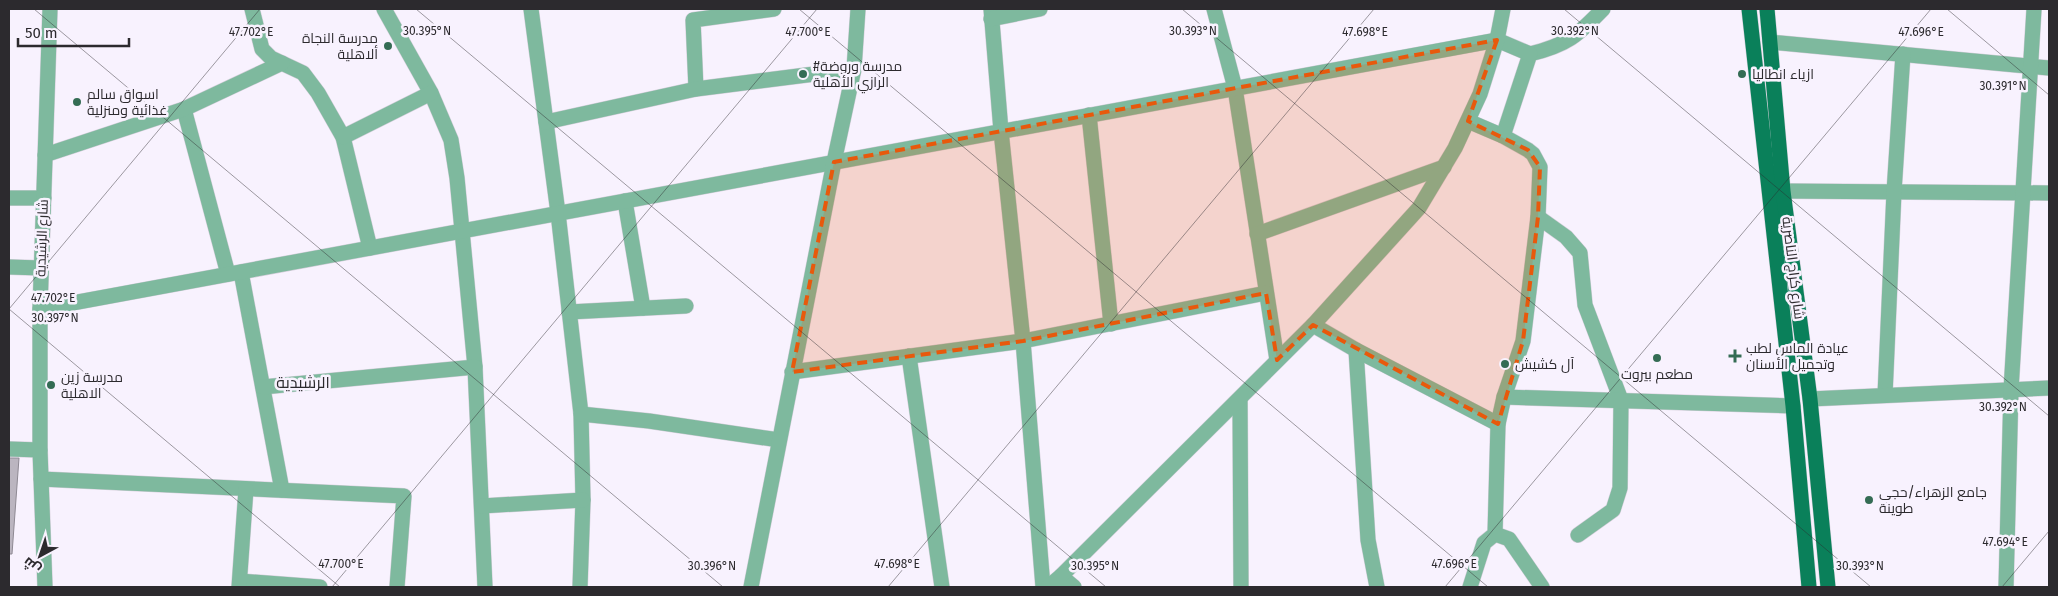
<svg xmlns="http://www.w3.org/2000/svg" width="2058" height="596" viewBox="0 0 2058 596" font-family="'Fira Sans',Cairo,sans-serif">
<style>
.building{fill:#bbb5c0;stroke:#8e8993}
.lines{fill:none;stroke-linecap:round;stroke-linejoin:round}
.minor-casing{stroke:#d3ced9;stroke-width:16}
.major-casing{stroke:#d3ced9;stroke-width:16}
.minor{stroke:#7eb99e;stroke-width:15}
.major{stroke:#0a805a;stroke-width:15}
.marked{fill:#e8590c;fill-opacity:0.2;stroke:#e8590c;stroke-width:4;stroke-dasharray:10 6;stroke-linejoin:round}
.ticks{fill:none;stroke:#2c2a2e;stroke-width:1;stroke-opacity:0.45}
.poi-dot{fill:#346c54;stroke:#f8f2fe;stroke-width:2}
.labels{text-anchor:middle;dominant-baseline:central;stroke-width:5;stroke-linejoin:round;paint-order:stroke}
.poi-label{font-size:14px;fill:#2c2a2e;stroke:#f8f2fe;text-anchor:start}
.street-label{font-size:14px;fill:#2c2a2e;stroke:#f8f2fe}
.quarter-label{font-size:16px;fill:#2c2a2e;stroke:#f8f2fe}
.ticks-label{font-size:12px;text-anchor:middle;fill:#2c2a2e;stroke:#f8f2fe;stroke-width:5;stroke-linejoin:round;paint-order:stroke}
</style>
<rect width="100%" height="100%" fill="#f8f2fe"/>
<polygon class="building" points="9,458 19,458 12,554 9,554"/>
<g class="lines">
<g class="minor-casing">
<g id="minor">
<polyline points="252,9 262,49 271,58 303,73 318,93 343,137 370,248"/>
<polyline points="384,9 431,93 451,140 457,178 475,367 485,587"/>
<polyline points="531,9 558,213 581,414 583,500 580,587"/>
<polyline points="991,9 1001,131 1023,341 1043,587"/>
<polyline points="1214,9 1235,88 1277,360"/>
<polyline points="991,19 1040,9"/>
<polyline points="1770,42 2049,68"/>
<polyline points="696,89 693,20 774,9"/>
<polyline points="184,109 228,274"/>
<polyline points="1089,115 1111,324"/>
<polyline points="1468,121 1503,136 1528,150 1533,154 1540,167 1538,217 1523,341 1504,397 1498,424 1495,534 1484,543 1470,587"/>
<polyline points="546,122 696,89 854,69"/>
<path d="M1503 136 1530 54C1567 45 1577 36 1603 9"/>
<polyline points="343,137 431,93"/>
<polyline points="45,155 184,109 282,63"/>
<polyline points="1783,191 2049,193"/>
<polyline points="9,198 44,198"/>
<polyline points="625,201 643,308"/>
<polyline points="1538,217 1566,237 1580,253 1585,305 1621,400 1620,488 1613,510 1578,535"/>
<polyline points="1257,234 1444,167"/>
<polyline points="9,267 41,268"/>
<polyline points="241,272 282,490"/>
<polyline points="40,309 1497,40 1530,54"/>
<polyline points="569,312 686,306"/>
<polyline points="1313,325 1356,350 1498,424"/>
<polyline points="1356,350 1368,540 1377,587"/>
<polyline points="909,356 942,587"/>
<polyline points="792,372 1023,341 1266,293"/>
<polyline points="263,387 475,367"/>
<polyline points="1885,395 1894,192 1903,54"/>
<polyline points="1504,397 1793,406"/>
<polyline points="1240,399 1241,587"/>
<polyline points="1810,399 2049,388"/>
<polyline points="581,414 649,421 779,440"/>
<polyline points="9,449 40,450"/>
<polyline points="41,479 404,496 397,587"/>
<polyline points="482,506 583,500"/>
<polyline points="1495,534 1509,539 1542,587"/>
<polyline points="1061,576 1074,587"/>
<polyline points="240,581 320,587"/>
<polyline points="45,587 40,450 40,309 50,9"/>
<polyline points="239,587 246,489"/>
<polyline points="751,587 834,162 854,69 858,9"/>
<polyline points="1048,587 1061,576 1313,325 1419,208 1455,148 1480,94 1497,40 1503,9"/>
<polyline points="2006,587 2011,390 2034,9"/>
</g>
</g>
<g class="major-casing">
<g id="major">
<polyline points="1749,9 1793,406 1809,587"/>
<polyline points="1767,9 1783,191 1810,399 1828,587"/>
</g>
</g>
<use href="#minor" class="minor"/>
<use href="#major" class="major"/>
</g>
<path class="marked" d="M1497 40 1468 121 1528 150 1540 167 1538 217 1523 341 1498 424 1313 325 1277 360 1266 293 1023 341 792 372 834 162Z"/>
<path class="ticks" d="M34 9 723 587M416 9 1106 587M799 9 1488 587M1182 9 1871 587M1564 9 2049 416M1947 9 2049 95M9 309 260 9M9 309 340 587M332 587 817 9M888 587 1374 9M1445 587 1931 9M2002 587 2049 531"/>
<g class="poi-dot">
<circle cx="388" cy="46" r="5"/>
<circle cx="803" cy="74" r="5"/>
<circle cx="1742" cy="74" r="5"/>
<circle cx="77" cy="102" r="5"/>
<path d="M1732.5 348.5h5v5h5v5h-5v5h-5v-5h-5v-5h5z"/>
<circle cx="1657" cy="358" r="5"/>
<circle cx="1505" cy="364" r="5"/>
<circle cx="51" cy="385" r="5"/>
<circle cx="1869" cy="500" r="5"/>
</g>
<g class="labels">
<g class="poi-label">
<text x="378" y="38" text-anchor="end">مدرسة النجاة<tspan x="378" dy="16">ألاهلية</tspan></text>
<text x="813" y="66">#مدرسة وروضة<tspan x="813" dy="16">الرازي الأهلية</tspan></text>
<text x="1752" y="74">ازياء انطاليا</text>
<text x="87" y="94">اسواق سالم<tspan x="87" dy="16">غذائية ومنزلية</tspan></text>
<text x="1746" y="348">عيادة الماس لطب<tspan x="1746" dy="16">وتجميل الأسنان</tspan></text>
<text x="1515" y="364">آل كشيش</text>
<text x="1657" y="374" text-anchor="middle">مطعم بيروت</text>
<text x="61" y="377">مدرسة زين<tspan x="61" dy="16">الاهلية</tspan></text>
<text x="1879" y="492">جامع الزهراء/حجي<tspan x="1879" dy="16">طوينة</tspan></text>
</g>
<g class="street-label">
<text transform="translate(42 238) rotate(-88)">شارع الرشيدية</text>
<text transform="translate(1793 268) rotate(83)">شارع كراج الناصرية</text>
</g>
<g class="quarter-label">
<text x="303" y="382">الرشيدية</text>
</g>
</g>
<g class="ticks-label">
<text x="427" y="35">30.395°N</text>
<text x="1575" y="35">30.392°N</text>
<text x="1193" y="35">30.393°N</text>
<text x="251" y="36">47.702°E</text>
<text x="808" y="36">47.700°E</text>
<text x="1365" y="36">47.698°E</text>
<text x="1921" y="36">47.696°E</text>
<text x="2003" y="90">30.391°N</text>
<text x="53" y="302">47.702°E</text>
<text x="55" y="322">30.397°N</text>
<text x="2003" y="411">30.392°N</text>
<text x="2005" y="546">47.694°E</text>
<text x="341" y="568">47.700°E</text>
<text x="897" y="568">47.698°E</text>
<text x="1454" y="568">47.696°E</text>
<text x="712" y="570">30.396°N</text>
<text x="1095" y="570">30.395°N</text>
<text x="1860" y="570">30.393°N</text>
</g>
<rect width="2058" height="596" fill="none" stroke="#2c2a2e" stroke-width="20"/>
<g transform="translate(40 556) rotate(220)" stroke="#f8f2fe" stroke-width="4" paint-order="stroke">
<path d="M0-4L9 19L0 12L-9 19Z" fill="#2c2a2e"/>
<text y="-8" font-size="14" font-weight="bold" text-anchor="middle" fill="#2c2a2e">ش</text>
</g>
<path d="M18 38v8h111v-8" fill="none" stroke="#2c2a2e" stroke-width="2.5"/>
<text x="25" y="38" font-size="15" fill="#2c2a2e" stroke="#f8f2fe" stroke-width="4" paint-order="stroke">50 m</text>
</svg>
